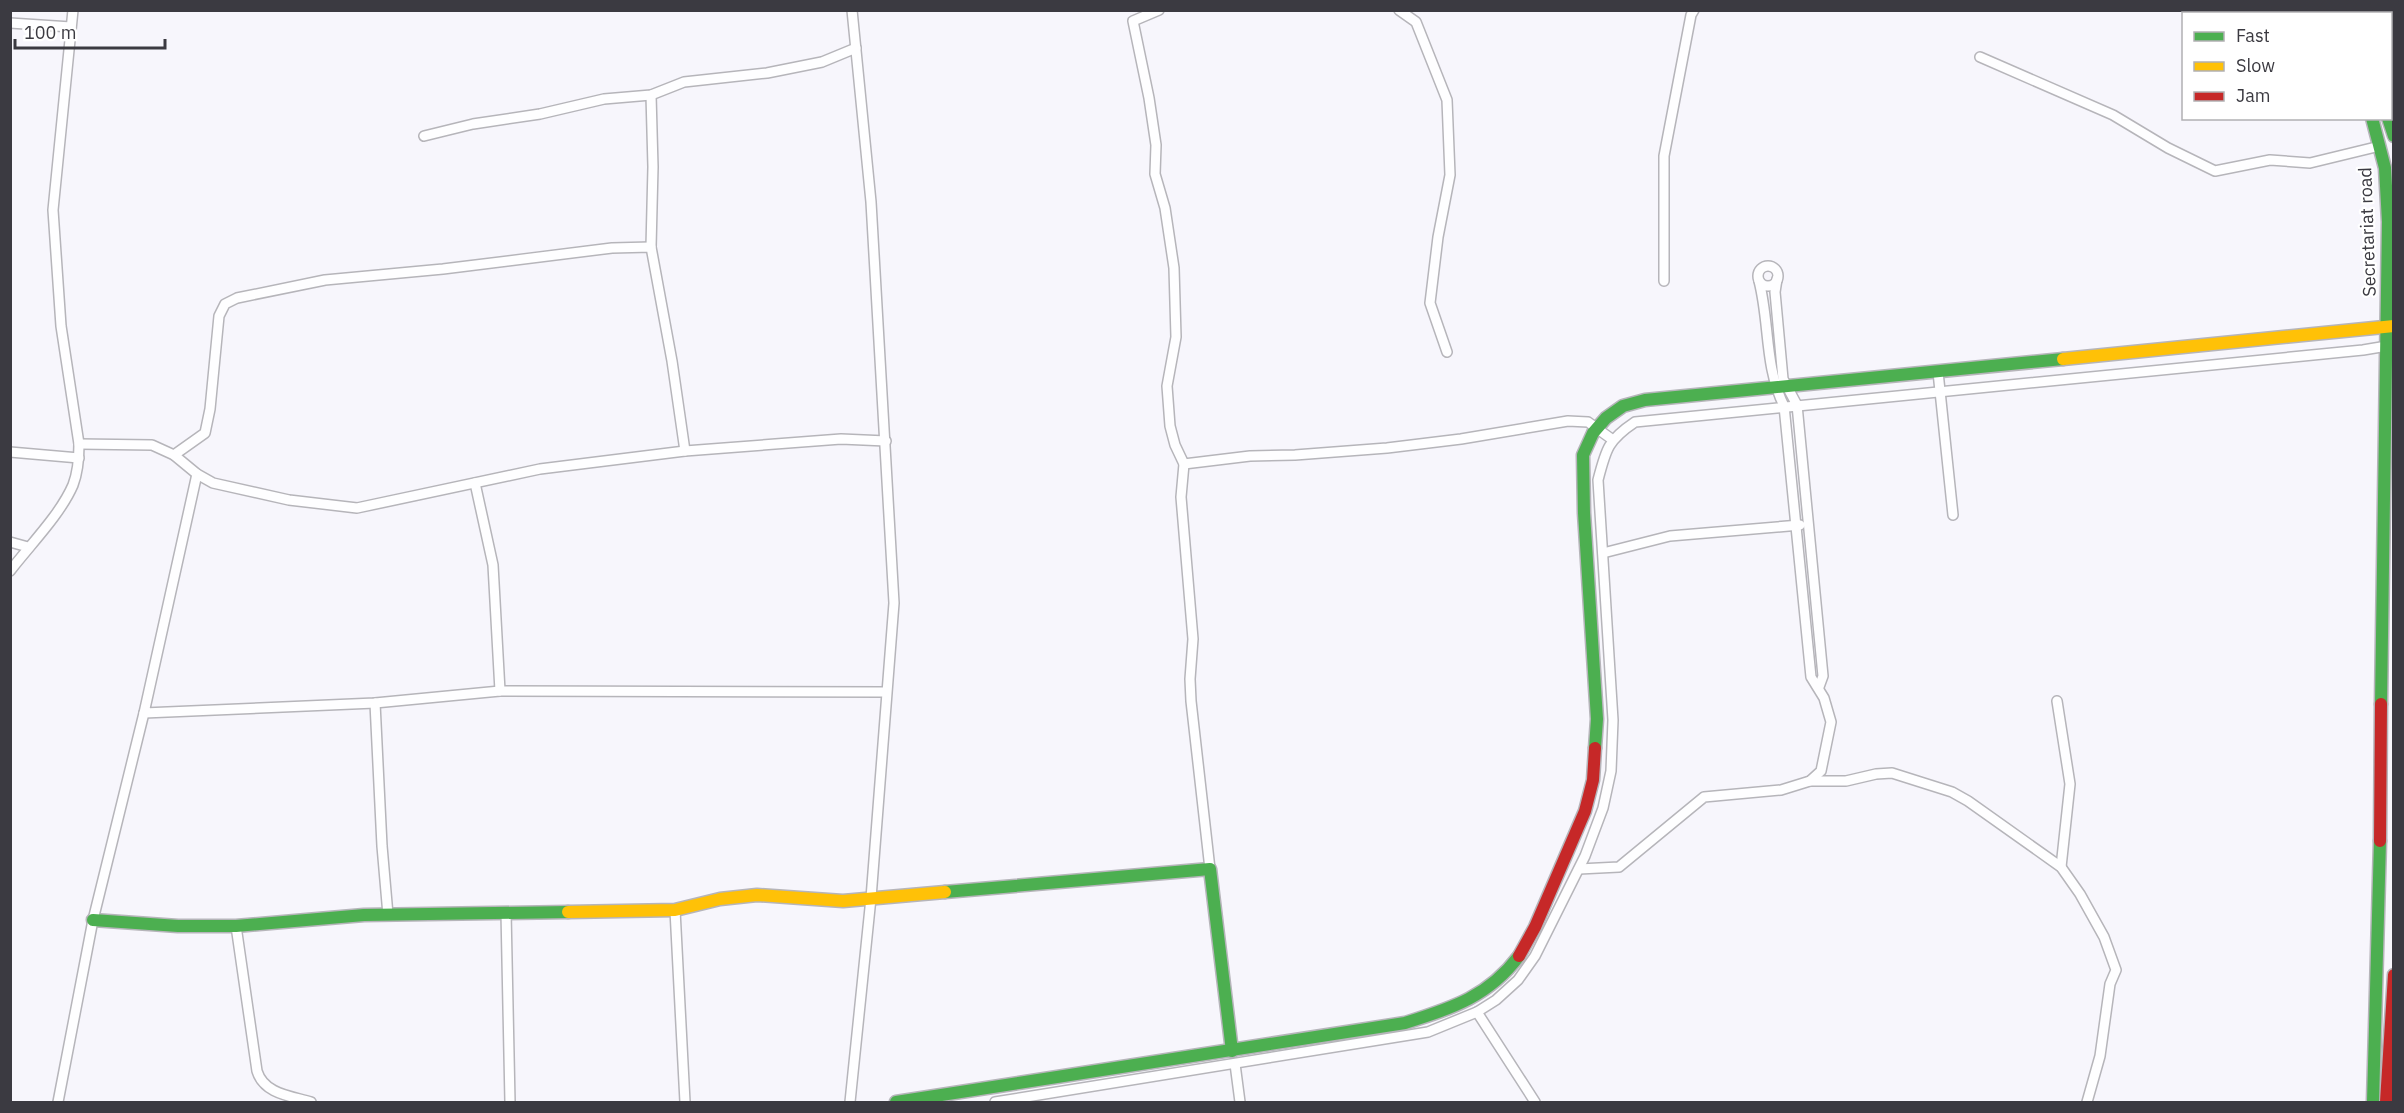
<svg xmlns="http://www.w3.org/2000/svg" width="2404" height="1113" viewBox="0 0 2404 1113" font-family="'IBM Plex Sans',sans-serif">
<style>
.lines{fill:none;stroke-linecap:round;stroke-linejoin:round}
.street-casing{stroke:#b6b5ba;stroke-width:12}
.fast-casing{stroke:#b6b5ba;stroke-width:15}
.slow-casing{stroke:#b6b5ba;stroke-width:15}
.jam-casing{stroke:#b6b5ba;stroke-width:15}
.street{stroke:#fefeff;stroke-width:9}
.fast{stroke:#4caf50;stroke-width:12}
.slow{stroke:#ffc107;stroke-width:12}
.jam{stroke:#c62828;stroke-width:12}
.labels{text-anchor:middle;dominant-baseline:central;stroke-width:4.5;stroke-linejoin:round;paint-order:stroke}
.street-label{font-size:18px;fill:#3b3a41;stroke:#fff}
</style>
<rect width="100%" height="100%" fill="#f7f6fc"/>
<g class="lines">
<g class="street-casing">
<g id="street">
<polyline points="1159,10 1133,21 1149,98 1156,145 1155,174 1165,208 1174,268 1176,337 1167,386 1170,426 1175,445 1184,464 1181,497 1193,639 1190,679 1191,701 1210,869"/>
<polyline points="1399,10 1416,22 1447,100 1450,175 1438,237 1430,303 1447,352"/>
<polyline points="10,23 71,27"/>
<polyline points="1980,57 2113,115 2168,148 2215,171 2270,160 2310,163 2380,146"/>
<polyline points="651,95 653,167 651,247"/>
<polyline points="424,136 473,124 540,114 604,99 651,95 684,82 767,73 822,62 856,48"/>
<circle cx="1768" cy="276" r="10"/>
<polyline points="1777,279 1775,292 1783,379 1797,405 1823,676 1819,687"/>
<polyline points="1664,281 1664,156 1691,15 1694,10"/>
<polyline points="1938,372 1953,515"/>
<polyline points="79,444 152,445 174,455 197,474 213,483 289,500 357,508 540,469 685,451 841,439 886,441"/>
<polyline points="10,452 79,458"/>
<polyline points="174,455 205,433 210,409 219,316 225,304 237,298 325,280 443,269 612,248 651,247 672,361 685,451"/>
<polyline points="1184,464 1250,456 1295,455 1387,448 1461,439 1568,421 1588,422 1613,440"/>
<polyline points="197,474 144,713 375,703 500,691"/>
<polyline points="475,483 493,565 500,691 886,692"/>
<polyline points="10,542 28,547"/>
<polyline points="1603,553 1670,536 1800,525"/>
<path d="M10 571C30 545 60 515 73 485 78 472 79 457 79 444L61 326 53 210 73 10"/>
<polyline points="2057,701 2070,784 2061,867"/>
<polyline points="375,703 382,846 388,915"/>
<polyline points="1810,781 1846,781 1876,774 1892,773 1952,792 1968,801 2061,867 2080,894 2104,937 2116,970 2110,984 2100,1056 2087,1102"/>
<path d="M1579 869 1619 867 1704 797 1781 790 1810 781 1821 771 1831 722 1824 698 1811 677 1784 406C1764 365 1770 324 1759 281"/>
<polyline points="675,910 685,1102"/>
<polyline points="506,912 510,1102"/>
<path d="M236 926 257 1071C264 1094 291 1096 311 1102"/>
<polyline points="1477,1012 1535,1102"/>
<polyline points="1235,1064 1240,1102"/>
<polyline points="58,1102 93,920 144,713"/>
<polyline points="850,1102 871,898 894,603 871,202 852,10"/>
<path d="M995 1102 1428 1032 1477 1012 1496 1000 1518 980 1535 956 1585 856 1603 808 1611 771 1613 720 1598 480C1606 449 1608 440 1635 422L2363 350 2387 346"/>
</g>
</g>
<g class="fast-casing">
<g id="fast">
<polyline points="2288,10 2292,14"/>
<polyline points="2372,118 2385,168 2388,222 2381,704"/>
<polyline points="2388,118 2394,136"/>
<polyline points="1595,748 1597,719 1584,513 1583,455 1593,433 1606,418 1623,406 1645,400 2063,359"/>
<polyline points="945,892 1210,869 1232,1051"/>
<polyline points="93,920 178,926 236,926 364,915 568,912"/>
<path d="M896 1102 1405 1023C1452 1008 1488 997 1519 956"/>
<polyline points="2373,1102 2380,841"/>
</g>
</g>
<g class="slow-casing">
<g id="slow">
<polyline points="2318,10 2322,14"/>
<polyline points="2063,359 2394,326"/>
<polyline points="568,912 675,910 720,899 757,895 843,901 945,892"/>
</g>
</g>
<g class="jam-casing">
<g id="jam">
<polyline points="2380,841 2381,704"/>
<polyline points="1519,956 1535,927 1585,811 1593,780 1595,748"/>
<polyline points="2386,1102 2394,975"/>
</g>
</g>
<use href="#street" class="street"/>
<use href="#fast" class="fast"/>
<use href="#slow" class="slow"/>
<use href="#jam" class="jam"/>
</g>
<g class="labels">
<g class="street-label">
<text transform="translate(2367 232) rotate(-92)">Secretariat road</text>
</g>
</g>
<rect width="2404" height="1113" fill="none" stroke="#3b3a41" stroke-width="24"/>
<rect x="2182" y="12" width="210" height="108" fill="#ffffff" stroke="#b1b0b3" stroke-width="1.5"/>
<rect x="2194" y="32" width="30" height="9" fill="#4caf50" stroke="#b1b0b3" stroke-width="1.5"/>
<text x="2236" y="42" font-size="18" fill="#3b3a41">Fast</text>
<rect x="2194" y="62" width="30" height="9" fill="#ffc107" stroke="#b1b0b3" stroke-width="1.5"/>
<text x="2236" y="72" font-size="18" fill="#3b3a41">Slow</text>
<rect x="2194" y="92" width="30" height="9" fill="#c62828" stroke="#b1b0b3" stroke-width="1.5"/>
<text x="2236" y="102" font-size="18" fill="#3b3a41">Jam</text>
<path d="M15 39v9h150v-9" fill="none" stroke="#3b3a41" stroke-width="3"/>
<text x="24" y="39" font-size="18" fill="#3b3a41" stroke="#ffffff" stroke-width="4.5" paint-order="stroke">100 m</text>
</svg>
